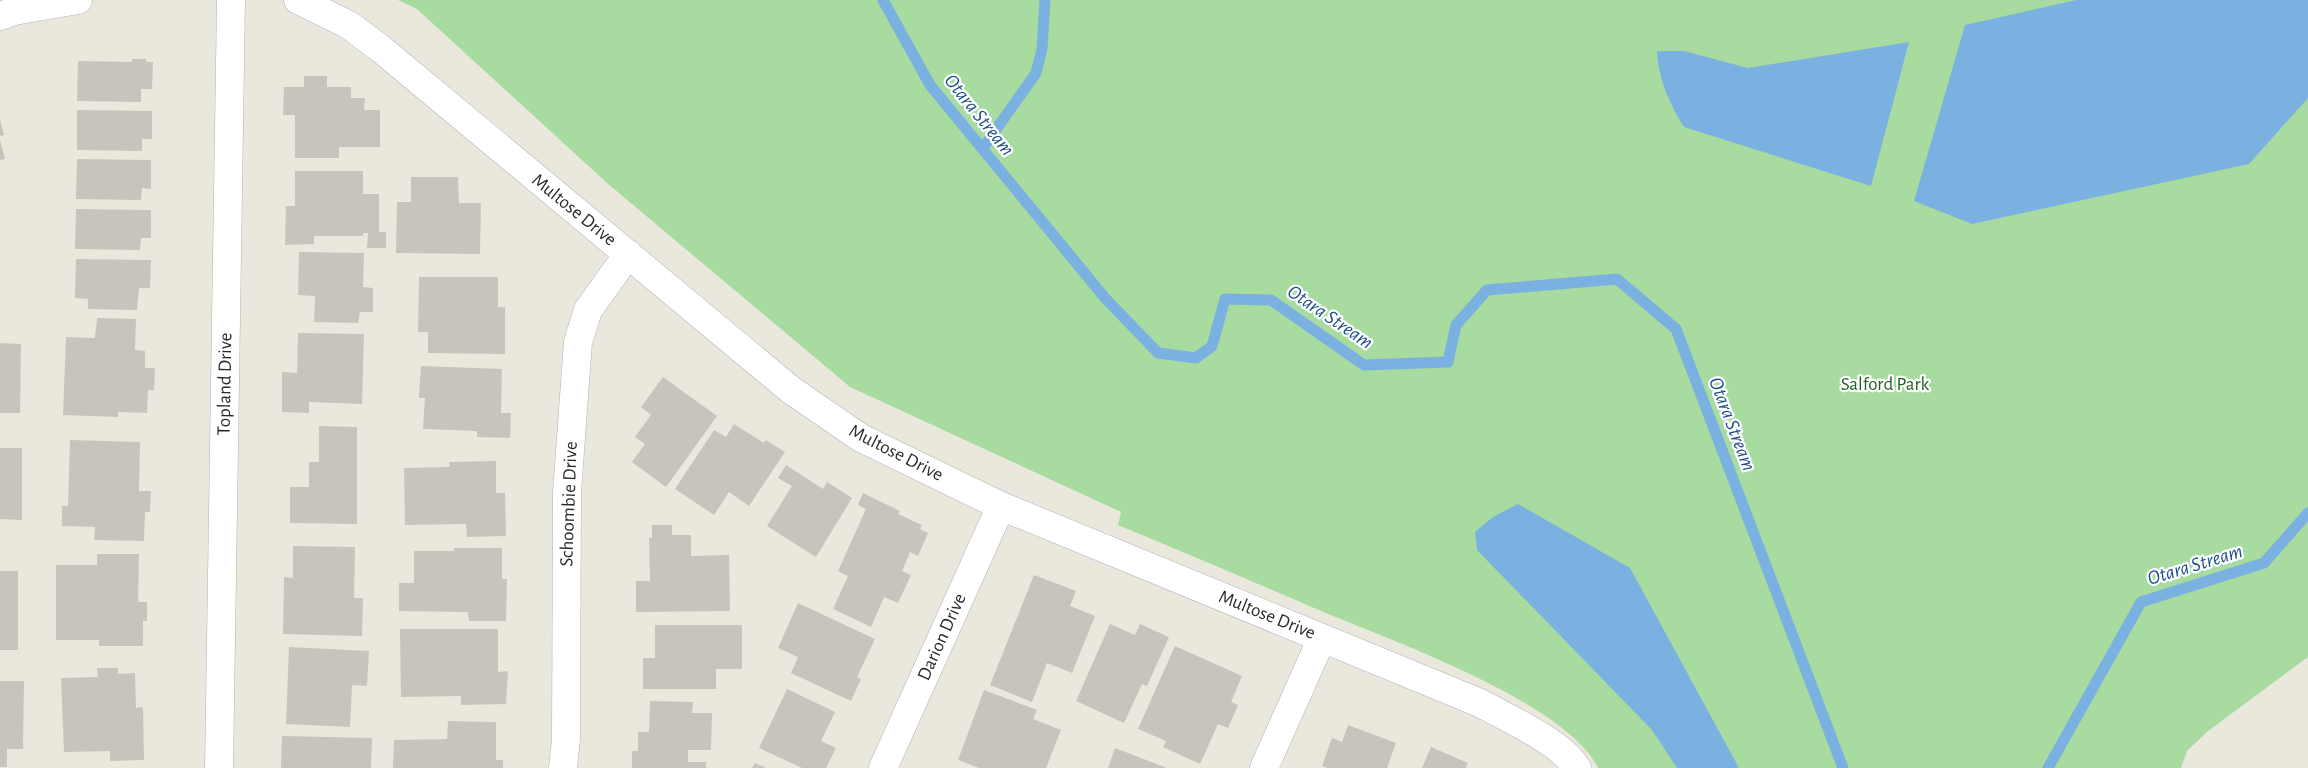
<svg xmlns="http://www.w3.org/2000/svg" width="2308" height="768" viewBox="0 0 2308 768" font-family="'Alegreya Sans',sans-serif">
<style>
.green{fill:#a7dba0}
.water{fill:#7bb1e1}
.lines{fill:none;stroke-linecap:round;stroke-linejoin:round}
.stream{stroke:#7bb1e1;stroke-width:11}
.building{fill:#c6c4bd}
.street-casing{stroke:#b1b1bc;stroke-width:29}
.street{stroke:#fff;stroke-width:28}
.labels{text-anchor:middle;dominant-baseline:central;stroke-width:4.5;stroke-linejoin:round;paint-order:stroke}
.street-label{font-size:19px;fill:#2a2a2a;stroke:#fff}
.park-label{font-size:19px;fill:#225f22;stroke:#fff}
.water-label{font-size:20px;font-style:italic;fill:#1c4e8c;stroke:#fff}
</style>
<rect width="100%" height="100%" fill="#eae8dd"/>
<path class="green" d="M398 0H2308V657L2208 731 2187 751 2181 768H1598C1566 702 1390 640 1321 611 1254 582 1186 553 1118 525L1121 512 850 387 607 183 417 9Z"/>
<g class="water">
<polygon points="2076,0 2308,0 2308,98 2249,164 1972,224 1914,201 1965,25"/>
<path d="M1909 42 1871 186 1684 127C1670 105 1658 78 1657 51H1684L1748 68Z"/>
<polygon points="1518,504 1630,568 1739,768 1677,768 1652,730 1477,550 1475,532 1493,517"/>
</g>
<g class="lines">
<g class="stream">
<polyline points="883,0 930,85 1105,298 1158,353 1196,358 1212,346 1225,299 1271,300 1364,365 1448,362 1456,325 1487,290 1617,279 1676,329 1843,768"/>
<polyline points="983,148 1036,73 1042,49 1045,0"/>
<polyline points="2048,768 2141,602 2264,563 2308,513"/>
</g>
</g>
<g class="building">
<polygon points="132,59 146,59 146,62 153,62 152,89 141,89 141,102 77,101 78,61 132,62"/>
<polygon points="304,76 327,76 327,87 351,87 351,98 365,98 364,110 380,110 380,147 339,147 339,158 295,158 295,115 283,115 284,87 304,87"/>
<polygon points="77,110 152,111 152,139 142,139 142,151 77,150"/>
<polygon points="0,120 4,135 0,136"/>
<polygon points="0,140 5,159 0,160"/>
<polygon points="77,159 151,160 151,189 142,188 141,200 76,199"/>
<polygon points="295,171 363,171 363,194 379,194 379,232 386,232 386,248 367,248 368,233 363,233 363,236 314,236 314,244 285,245 286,206 295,206"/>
<polygon points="411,177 458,177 459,203 481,203 480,254 396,253 397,202 411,202"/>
<polygon points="76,209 151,210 151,238 141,238 140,250 75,249"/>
<polygon points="299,252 364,253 363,287 373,288 373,312 360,312 358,323 314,322 315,296 298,295"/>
<polygon points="76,259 151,260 150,288 139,288 137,310 88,309 88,299 75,298"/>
<polygon points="419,277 498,277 498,307 505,307 505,354 428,353 428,332 418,332"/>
<polygon points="97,318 136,319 135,350 145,351 145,368 155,368 154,390 148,390 147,413 118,412 118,417 63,415 66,337 95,338"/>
<polygon points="298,333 364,334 362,404 309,402 309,413 282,412 282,372 297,373"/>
<polygon points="0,343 21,344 20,413 0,413"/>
<polygon points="421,366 502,369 501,413 511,413 510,438 477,437 477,431 423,429 425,398 419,398"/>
<polygon points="663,377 717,416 666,487 632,462 645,444 635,437 651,415 641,407"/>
<polygon points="734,424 764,443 766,440 785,452 749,506 729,492 714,515 675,489 714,430 726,437"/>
<polygon points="319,426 357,427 357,524 290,523 290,487 309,487 309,462 319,462"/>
<polygon points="70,440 140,442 139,491 151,491 150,512 145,512 144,541 94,540 95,527 62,526 62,506 68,506"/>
<polygon points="0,448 22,448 22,520 0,519"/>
<polygon points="496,461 496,493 505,493 506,536 467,537 466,524 405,525 404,468 450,467 449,462"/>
<polygon points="786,465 823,489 827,482 852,498 816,557 767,526 792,486 778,478"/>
<polygon points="863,493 900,511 898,514 922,525 920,529 928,533 918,556 910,552 902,571 911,575 898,603 884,597 871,627 833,609 848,576 838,571 866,509 858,505"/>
<polygon points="652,525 672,525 672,535 691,535 691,556 729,555 730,611 636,612 636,581 650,581 649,538 652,538"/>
<polygon points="293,546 355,547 354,598 363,598 362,636 283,634 284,577 293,578"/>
<polygon points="454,548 502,548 502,579 507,579 506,621 469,621 468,612 399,611 399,583 414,583 414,551 454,551"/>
<polygon points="97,554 139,554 138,602 147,602 147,621 143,621 143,646 99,646 99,640 56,640 56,565 97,565"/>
<rect x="0" y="571" width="18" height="79"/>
<polygon points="1034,575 1076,591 1070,606 1095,616 1072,673 1047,663 1032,702 990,685"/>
<polygon points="798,603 875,639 857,677 861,679 851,701 791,673 798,657 778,648"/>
<polygon points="1110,624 1135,635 1140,624 1169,637 1147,686 1142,684 1124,723 1076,701"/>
<polygon points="655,625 742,625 742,669 716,669 716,689 643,689 643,658 655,658"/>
<polygon points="400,629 498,629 498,672 508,671 506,704 461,705 461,696 401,697"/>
<polygon points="1175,646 1242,676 1231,702 1238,705 1228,728 1218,724 1200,764 1163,747 1166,741 1138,729"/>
<polygon points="289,647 369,651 367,686 352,685 350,727 286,724"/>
<polygon points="97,668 118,668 118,674 135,673 136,708 143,707 144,760 110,761 110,751 64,752 61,678 98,677"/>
<polygon points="0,681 24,681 23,749 7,749 7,767 0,767"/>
<polygon points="787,689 835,712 821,741 836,748 826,768 802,768 759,748"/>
<polygon points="984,690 1037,710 1033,719 1061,730 1046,768 979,768 958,760"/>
<polygon points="650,701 693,702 692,713 712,713 711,750 688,750 688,762 706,762 706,768 632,768 632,751 638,751 638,732 649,732"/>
<polygon points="448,721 496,722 496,760 503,760 503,768 393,768 394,740 447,739"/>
<polygon points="1348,725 1396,743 1387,768 1328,768 1322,766 1332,738 1342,742"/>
<polygon points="282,736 372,738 371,768 281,768"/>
<polygon points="1431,747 1468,763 1466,768 1422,768"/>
<polygon points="1115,748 1167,768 1108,768"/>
<polygon points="755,763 766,768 752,768"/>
</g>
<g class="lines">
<g class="street-casing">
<g id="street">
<path d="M298 0 349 25 381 49 791 390 861 438 1001 506 1480 703C1507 718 1561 742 1577 768"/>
<polyline points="0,16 14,11 78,0"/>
<polyline points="219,768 231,0"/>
<polyline points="563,768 566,739 567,492 578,342 588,310 628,254"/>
<polyline points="883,768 1001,506"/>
<polyline points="1264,768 1322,638"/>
</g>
</g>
<use href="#street" class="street"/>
</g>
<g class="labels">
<g class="street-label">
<text transform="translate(574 210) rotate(39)">Multose Drive</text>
<text transform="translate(225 384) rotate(-89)">Topland Drive</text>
<text transform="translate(896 453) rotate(27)">Multose Drive</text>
<text transform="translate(569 504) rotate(-88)">Schoombie Drive</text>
<text transform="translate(1267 615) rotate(22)">Multose Drive</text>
<text transform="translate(942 637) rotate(-66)">Darion Drive</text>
</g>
<g class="park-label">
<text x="1885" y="384">Salford Park</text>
</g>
<g class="water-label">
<text transform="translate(979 115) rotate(51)">Otara Stream</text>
<text transform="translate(1330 317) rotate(34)">Otara Stream</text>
<text transform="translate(1732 424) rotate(69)">Otara Stream</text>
<text transform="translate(2195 565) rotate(-17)">Otara Stream</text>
</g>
</g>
</svg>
